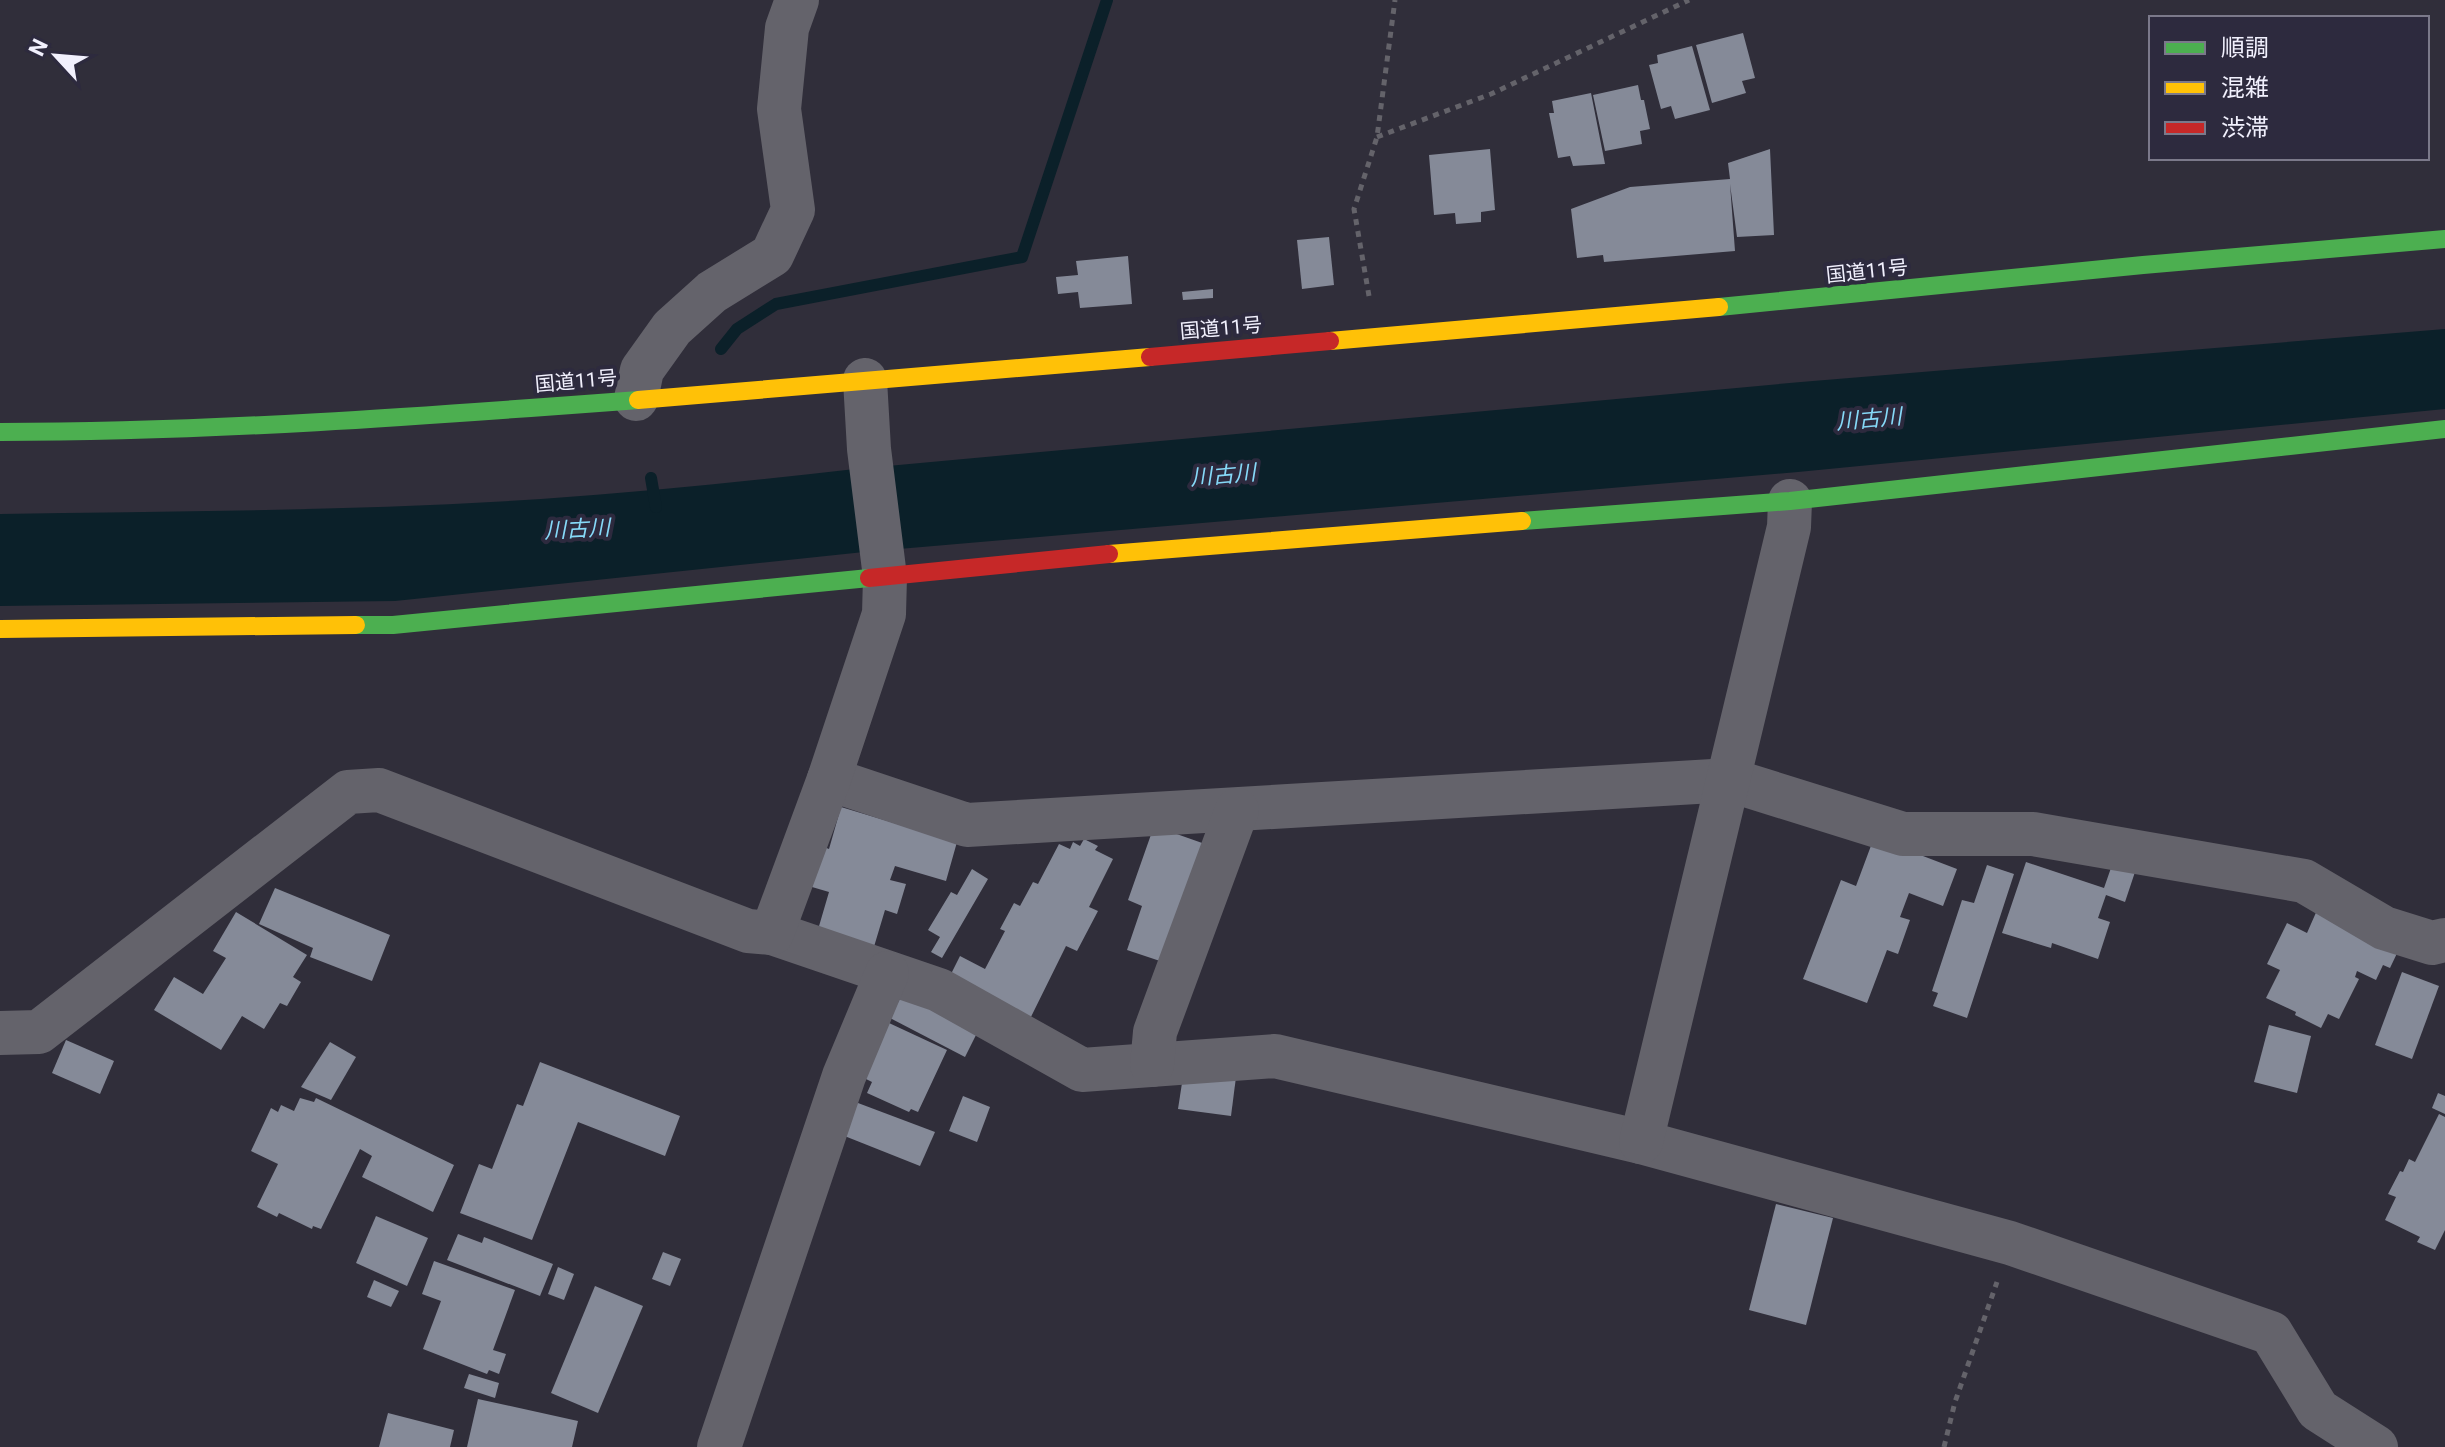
<svg xmlns="http://www.w3.org/2000/svg" width="2445" height="1447" viewBox="0 0 2445 1447" font-family="Roboto,'Noto Sans JP',sans-serif">
<style>
.water{fill:#0b2029}
.lines{fill:none;stroke-linecap:round;stroke-linejoin:round}
.stream{stroke:#0b2029;stroke-width:12}
.building{fill:#858a98}
.path{stroke:#64636a;stroke-width:5;stroke-dasharray:6 6;stroke-linecap:butt}
.street{stroke:#64636b;stroke-width:44}
.fast{stroke:#4caf50;stroke-width:18}
.slow{stroke:#ffc107;stroke-width:18}
.jam{stroke:#c62828;stroke-width:18}
.labels{text-anchor:middle;dominant-baseline:central;stroke-width:8;stroke-linejoin:round;paint-order:stroke}
.street-label{font-size:20px;fill:#f1f0fd;stroke:#2d2a3e}
.water-label{font-size:22px;font-style:italic;fill:#86d9f8;stroke:#2d2a3e}
</style>
<rect width="100%" height="100%" fill="#302e3a"/>
<path class="water" d="M2445 329V409L1798 472 864 552 395 601 0 606V514C180 511 361 511 541 499 646 492 750 481 855 469L1801 382Z"/>
<g class="lines">
<g class="stream">
<polyline points="721,349 737,329 776,304 1022,257 1107,0"/>
<polyline points="651,478 656,507"/>
</g>
</g>
<g class="building">
<polygon points="1743,33 1755,78 1742,81 1746,93 1712,103 1696,45"/>
<polygon points="1692,46 1710,110 1675,119 1671,106 1661,109 1649,65 1658,63 1657,55"/>
<polygon points="1638,85 1641,100 1644,100 1650,129 1640,131 1642,144 1605,151 1593,95"/>
<polygon points="1591,93 1605,164 1573,166 1570,156 1558,158 1549,113 1554,113 1552,101"/>
<polygon points="1490,149 1495,210 1481,212 1481,222 1456,224 1455,213 1434,215 1429,155"/>
<polygon points="1770,149 1774,235 1737,237 1730,184 1735,251 1604,262 1603,255 1577,258 1571,209 1630,187 1730,179 1728,163"/>
<polygon points="1329,237 1334,285 1302,289 1297,240"/>
<polygon points="1128,256 1132,304 1080,308 1078,292 1058,294 1056,277 1078,275 1076,261"/>
<polygon points="1213,289 1213,298 1183,300 1182,292"/>
<polygon points="841,807 957,842 946,881 895,866 890,880 906,884 897,914 885,910 873,950 817,933 829,892 812,887 824,847 829,849"/>
<polygon points="1154,826 1205,844 1160,961 1127,950 1142,906 1128,900"/>
<polygon points="1084,839 1098,846 1095,850 1113,859 1089,907 1098,911 1077,951 1066,946 1025,1029 944,988 960,956 985,969 1005,931 1000,929 1014,903 1020,906 1033,882 1038,884 1059,844 1070,849 1073,842 1080,846"/>
<polygon points="1872,843 1902,848 1957,869 1943,906 1909,893 1900,917 1910,920 1898,954 1887,950 1867,1003 1803,979 1841,880 1856,886"/>
<polygon points="2026,862 2104,888 2112,865 2135,872 2125,902 2106,895 2098,918 2110,922 2098,959 2052,943 2051,948 2002,933"/>
<polygon points="1987,865 2014,874 1967,1018 1933,1006 1938,993 1932,991 1962,900 1974,903"/>
<polygon points="972,869 988,879 942,958 931,952 940,937 928,930 951,892 957,895"/>
<polygon points="275,888 390,935 372,981 310,957 313,948 259,924"/>
<polygon points="2318,908 2400,947 2390,968 2383,965 2376,980 2357,971 2355,977 2359,979 2339,1019 2328,1014 2321,1028 2295,1015 2296,1012 2266,998 2280,970 2267,964 2287,923 2307,933"/>
<polygon points="236,912 307,955 293,977 301,982 287,1006 280,1003 264,1029 242,1016 221,1050 154,1010 174,977 203,994 226,958 213,951"/>
<polygon points="2402,972 2439,986 2412,1059 2375,1045"/>
<polygon points="904,991 979,1029 965,1057 890,1018"/>
<polygon points="889,1023 947,1050 918,1112 911,1109 909,1112 867,1093 872,1082 864,1078"/>
<polygon points="2269,1025 2311,1036 2297,1093 2254,1082"/>
<polygon points="66,1040 114,1061 100,1094 52,1073"/>
<polygon points="330,1042 356,1057 331,1100 301,1087"/>
<polygon points="540,1062 680,1116 665,1156 578,1122 532,1240 460,1213 479,1164 492,1169 517,1104 523,1106"/>
<polygon points="1184,1070 1236,1077 1231,1116 1178,1109"/>
<polygon points="2438,1093 2445,1096 2445,1114 2432,1108"/>
<polygon points="963,1096 990,1107 977,1142 949,1131"/>
<polygon points="300,1098 314,1102 316,1098 454,1165 433,1212 362,1177 372,1156 360,1149 321,1229 313,1226 312,1229 279,1213 277,1217 257,1207 278,1164 251,1151 271,1108 278,1112 281,1105 294,1111"/>
<polygon points="850,1100 935,1132 920,1166 837,1133"/>
<polygon points="2439,1114 2445,1117 2445,1230 2435,1250 2417,1242 2420,1237 2385,1220 2396,1197 2388,1194 2400,1171 2403,1172 2409,1159 2415,1162"/>
<polygon points="1776,1204 1833,1218 1806,1325 1749,1310"/>
<polygon points="376,1216 428,1238 407,1286 356,1263"/>
<polygon points="458,1234 482,1243 484,1237 553,1264 540,1296 447,1260"/>
<polygon points="663,1252 681,1259 670,1286 652,1279"/>
<polygon points="434,1261 515,1290 493,1350 506,1354 499,1374 489,1370 487,1374 423,1349 441,1301 422,1294"/>
<polygon points="558,1267 574,1274 564,1300 548,1294"/>
<polygon points="374,1280 399,1291 391,1307 367,1297"/>
<polygon points="595,1286 643,1306 598,1413 551,1393"/>
<polygon points="469,1374 499,1383 495,1398 464,1388"/>
<polygon points="478,1399 578,1421 572,1447 467,1447"/>
<polygon points="388,1413 454,1430 450,1447 379,1447"/>
</g>
<g class="lines">
<g class="path">
<polyline points="1377,137 1491,94 1689,0"/>
<polyline points="1369,296 1354,209 1377,137 1395,0"/>
<polyline points="1944,1447 1955,1402 1997,1282"/>
</g>
<g class="street">
<polyline points="636,399 642,370 672,328 712,292 772,255 793,210 779,109 787,28 797,0"/>
<polyline points="829,779 967,825 1730,780 1903,834 2033,834 2304,881 2384,928 2432,943 2445,940"/>
<polyline points="772,933 939,990 1082,1070 1275,1056 1641,1142 2010,1243 2271,1333 2318,1410 2376,1447"/>
<polyline points="0,1033 39,1032 348,792 379,790 748,931 772,933 829,779 884,614 885,577 869,449 865,380"/>
<polyline points="1152,1065 1155,1032 1237,810"/>
<polyline points="1641,1142 1789,527 1790,501"/>
<polyline points="719,1447 844,1076 887,973"/>
</g>
<g class="fast">
<polyline points="1719,307 2143,265 2445,239"/>
<path d="M0 432C214 432 425 416 638 400"/>
<polyline points="1522,521 1790,501 2445,429"/>
<polyline points="356,625 393,625 869,578"/>
</g>
<g class="slow">
<polyline points="1330,341 1719,307"/>
<polyline points="638,400 1150,357"/>
<polyline points="1109,554 1522,521"/>
<polyline points="0,629 356,625"/>
</g>
<g class="jam">
<polyline points="1150,357 1330,341"/>
<polyline points="869,578 1109,554"/>
</g>
</g>
<g class="labels">
<g class="street-label">
<text transform="translate(1867 271) rotate(-6)">国道11号</text>
<text transform="translate(1221 328) rotate(-5)">国道11号</text>
<text transform="translate(576 381) rotate(-5)">国道11号</text>
</g>
<g class="water-label">
<text transform="translate(1869 419) rotate(-5)">川古川</text>
<text transform="translate(1223 475) rotate(-5)">川古川</text>
<text transform="translate(577 529) rotate(-3)">川古川</text>
</g>
</g>
<rect x="2149" y="16" width="280" height="144" fill="#2d2a3e" stroke="#7b798a" stroke-width="2"/>
<rect x="2165" y="42" width="40" height="12" fill="#4caf50" stroke="#7b798a" stroke-width="2"/>
<text x="2221" y="56" font-size="24" fill="#f1f0fd">順調</text>
<rect x="2165" y="82" width="40" height="12" fill="#ffc107" stroke="#7b798a" stroke-width="2"/>
<text x="2221" y="96" font-size="24" fill="#f1f0fd">混雑</text>
<rect x="2165" y="122" width="40" height="12" fill="#c62828" stroke="#7b798a" stroke-width="2"/>
<text x="2221" y="136" font-size="24" fill="#f1f0fd">渋滞</text>
<g transform="translate(56 56) rotate(296)" stroke="#2d2a3e" stroke-width="6" paint-order="stroke">
<path d="M0-6L14 30L0 20L-14 30Z" fill="#f1f0fd"/>
<text y="-12" font-size="22" font-weight="bold" text-anchor="middle" fill="#f1f0fd">N</text>
</g>
</svg>
